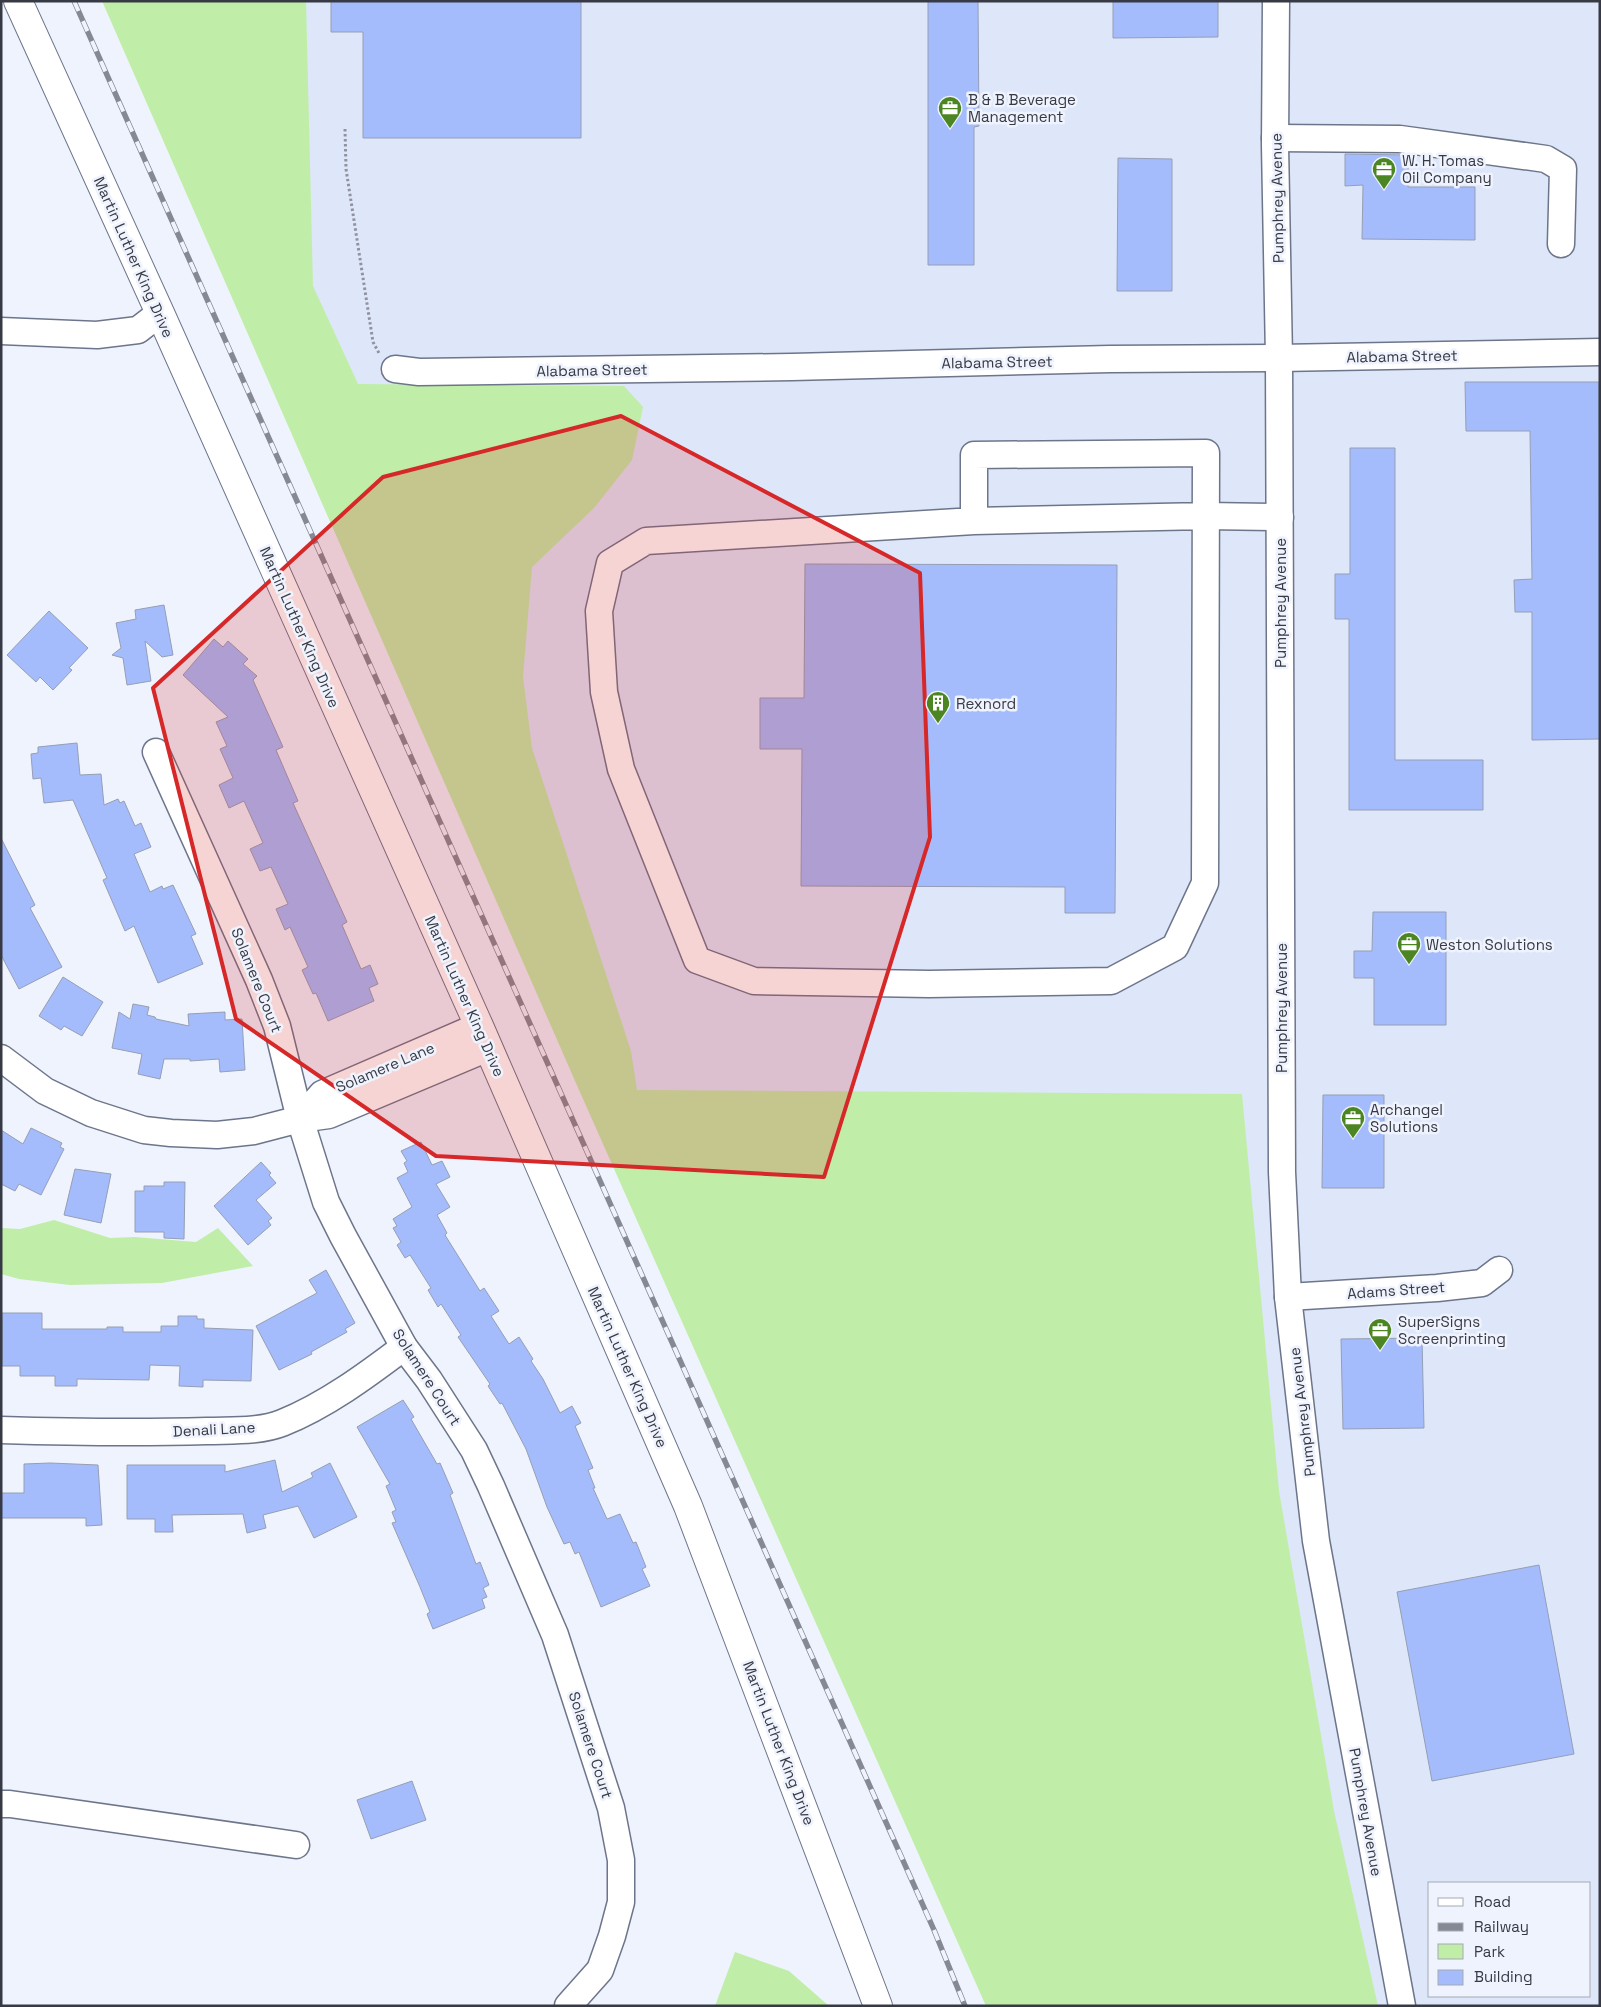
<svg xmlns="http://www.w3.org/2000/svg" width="1601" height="2007" viewBox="0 0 1601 2007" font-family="'Space Grotesk',sans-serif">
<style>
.built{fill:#dee6f9;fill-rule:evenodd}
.green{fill:#c0eea8}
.building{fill:#a5bcfc;stroke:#959eb5}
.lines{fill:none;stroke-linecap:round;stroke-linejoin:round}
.minor-casing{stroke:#6d758b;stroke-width:29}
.major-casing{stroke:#6d758b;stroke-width:30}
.path{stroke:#90939d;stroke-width:3;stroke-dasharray:2.5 2.5;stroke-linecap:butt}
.minor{stroke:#fff;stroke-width:26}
.major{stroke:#fff;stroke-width:28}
.rail-casing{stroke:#858993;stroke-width:5.5}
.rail{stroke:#eff3fd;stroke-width:4;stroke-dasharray:11;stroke-linecap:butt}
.marked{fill:#d62828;fill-opacity:0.2;stroke:#d62828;stroke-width:4;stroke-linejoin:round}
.labels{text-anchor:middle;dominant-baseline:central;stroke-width:5;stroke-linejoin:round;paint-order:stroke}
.poi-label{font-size:15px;fill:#373a44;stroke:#eff3fd;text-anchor:start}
.street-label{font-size:15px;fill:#373a44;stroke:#eff3fd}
</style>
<rect width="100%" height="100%" fill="#eff3fd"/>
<path class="built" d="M126 1H1600V2006H1022ZM1430 1883H1590V1996H1430Z"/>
<g class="green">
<polygon points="102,1 306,1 313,286 358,384 624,386 643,407 632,460 594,508 532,567 523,677 532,748 631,1051 637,1090 1242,1094 1279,1491 1334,1811 1378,2006 986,2006 579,1090"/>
<polygon points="54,1220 110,1238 135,1237 196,1242 218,1228 253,1266 162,1283 70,1285 19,1279 1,1274 1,1228 20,1229"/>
<polygon points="735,1952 789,1971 829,2006 715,2006"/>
</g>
<g class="building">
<polygon points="331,1 581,1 581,138 363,138 363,32 331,32"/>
<polygon points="928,1 978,1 979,126 974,127 974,265 928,265"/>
<polygon points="1113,1 1218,1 1218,37 1113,38"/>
<polygon points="1345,154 1408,155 1408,187 1475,187 1475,240 1362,239 1363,185 1345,186"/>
<polygon points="1118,158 1172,159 1172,291 1117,291"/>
<polygon points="1465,382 1599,382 1600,739 1532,740 1532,612 1515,612 1514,580 1532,579 1530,431 1466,431"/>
<polygon points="1350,448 1395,448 1395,760 1483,760 1483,810 1349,810 1349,619 1335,619 1335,574 1350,574"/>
<polygon points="805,564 1117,565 1115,913 1065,913 1065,887 801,886 802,749 760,749 760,698 804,698"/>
<polygon points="164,605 173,655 162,657 145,641 151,681 127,685 123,658 112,655 121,648 116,623 136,619 135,610"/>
<polygon points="49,611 88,648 69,668 72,670 53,690 40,677 36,682 7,655"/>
<polygon points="214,639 223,647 228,641 248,659 243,664 257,676 253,680 283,747 276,750 298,801 293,803 347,922 342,925 361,969 370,965 378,984 369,988 374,1001 328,1021 316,993 313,994 302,970 308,967 290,927 285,930 276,909 288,904 271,867 260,871 250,849 263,843 244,801 229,808 219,785 233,778 220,749 227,746 216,722 228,717 183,675"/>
<polygon points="77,743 80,775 101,774 104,805 118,799 120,803 124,801 135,826 141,823 151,847 134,854 150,892 162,886 163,889 173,885 196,934 191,936 203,964 158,983 134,926 125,931 103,880 107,878 73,800 44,803 41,778 33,779 31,754 38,753 38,747"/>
<polygon points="1,838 35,905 30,908 62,967 19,989 1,955"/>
<polygon points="1373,912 1446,912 1446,1025 1374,1025 1374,978 1354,978 1354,951 1372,951"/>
<polygon points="63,977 103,1002 82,1036 64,1026 61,1030 39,1016"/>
<polygon points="133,1004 149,1007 147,1015 155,1017 156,1019 189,1026 188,1014 225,1012 225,1020 242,1019 245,1070 220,1072 219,1059 190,1061 190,1059 164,1059 160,1079 138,1074 142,1054 112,1048 119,1012 130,1019"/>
<polygon points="1323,1095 1384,1095 1384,1188 1322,1188"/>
<polygon points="31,1128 62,1143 60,1147 64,1149 41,1195 19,1184 15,1191 1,1184 1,1130 23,1144"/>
<polygon points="421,1142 432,1165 442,1161 450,1177 436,1184 450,1207 437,1215 447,1233 445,1235 480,1291 484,1288 499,1311 491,1316 509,1344 519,1337 533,1359 531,1361 543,1379 560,1413 572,1406 581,1423 575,1426 593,1468 588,1470 595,1488 593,1488 607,1519 620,1514 633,1543 636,1542 646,1567 642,1569 650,1586 601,1607 579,1552 575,1554 570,1542 564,1544 547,1507 526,1449 502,1403 500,1404 488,1386 490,1384 458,1337 461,1335 441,1304 438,1307 428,1290 431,1288 410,1255 405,1258 397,1245 401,1242 393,1228 397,1226 393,1219 412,1207 397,1178 408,1172 404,1163 407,1161 401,1151"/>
<polygon points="261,1162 271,1173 269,1175 276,1183 256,1200 272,1218 268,1221 271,1225 248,1245 214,1206"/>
<polygon points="75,1169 111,1174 101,1223 64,1215"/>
<polygon points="164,1182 185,1182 184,1239 164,1238 164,1232 135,1232 135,1191 144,1191 144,1186 164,1186"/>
<polygon points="326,1270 355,1323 345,1329 347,1332 311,1352 312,1354 279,1370 256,1326 317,1293 309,1280"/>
<polygon points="2,1313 42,1313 42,1329 107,1329 107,1327 123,1327 123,1332 161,1332 161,1326 178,1326 178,1316 197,1316 197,1319 204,1319 204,1328 253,1330 251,1381 203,1380 203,1387 179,1386 180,1366 150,1365 149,1380 77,1379 77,1386 55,1386 55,1376 20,1376 20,1366 2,1366"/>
<polygon points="1422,1338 1424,1428 1343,1429 1341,1339"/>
<polygon points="403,1400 414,1417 411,1419 437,1464 440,1463 453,1493 450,1495 476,1564 480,1562 489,1585 483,1588 487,1597 482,1599 485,1608 433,1629 427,1614 430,1612 420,1587 392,1523 396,1522 392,1512 396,1510 386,1486 390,1484 357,1427"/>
<polygon points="275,1460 282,1492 313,1477 311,1473 330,1463 357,1517 314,1538 298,1506 263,1515 266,1528 247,1533 243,1514 172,1515 173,1532 155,1532 155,1519 127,1519 127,1465 225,1465 225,1472"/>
<polygon points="50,1463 98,1465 102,1525 86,1526 86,1518 1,1518 1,1493 24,1493 24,1464"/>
<polygon points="1539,1565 1574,1754 1432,1781 1397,1592"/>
<polygon points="412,1781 426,1820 371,1839 357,1800"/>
</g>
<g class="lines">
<g class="minor-casing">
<g id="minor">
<polyline points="1276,1 1275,145 1279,358 1282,1172 1288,1297 1316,1541 1402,2006"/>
<polyline points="1275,138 1400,139 1546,159 1563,169 1561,244"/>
<polyline points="1,331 97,335 138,330 160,313"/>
<polyline points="395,369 419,372 792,367 1110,359 1279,358 1600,352"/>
<polyline points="974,521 646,541 610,563 599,611 604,692 621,769 697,960 754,981 929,984 1111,981 1175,947 1205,883 1206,453 974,455 974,521 1206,516 1280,517"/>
<polyline points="156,752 259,980 277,1026 300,1119 326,1202 343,1236 404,1347 429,1380 474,1450 491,1486 555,1635 611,1808 621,1860 621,1902 612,1936 600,1970 568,2006"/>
<polyline points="1,1058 45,1091 91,1113 144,1130 171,1133 217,1135 254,1131 300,1119 329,1115 488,1048"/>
<polyline points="300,1119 322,1094 479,1026"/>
<polyline points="1288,1297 1437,1288 1482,1283 1499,1270"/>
<path d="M1 1430C69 1432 138 1433 207 1431 231 1430 259 1432 282 1423 325 1406 367 1375 404 1347"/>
<polyline points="1,1804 10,1804 296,1845"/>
</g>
</g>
<g class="major-casing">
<polyline id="major" points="18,1 160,313 479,1026 688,1506 878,2006"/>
</g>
<polyline class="path" points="345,129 346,169 373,342 380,355"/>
<use href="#minor" class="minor"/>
<use href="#major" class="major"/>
<g class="rail-casing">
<polyline id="rail" points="74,1 934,1930 965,2006"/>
</g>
<use href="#rail" class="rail"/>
</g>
<path class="marked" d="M621 416 920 573 930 837 824 1177 436 1156 236 1019 153 688 383 477Z"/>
<defs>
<g id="office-pin" transform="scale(1.25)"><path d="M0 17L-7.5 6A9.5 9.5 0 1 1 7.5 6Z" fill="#4c8623" stroke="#eff3fd"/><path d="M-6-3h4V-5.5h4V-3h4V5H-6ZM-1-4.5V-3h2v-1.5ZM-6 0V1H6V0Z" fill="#fff"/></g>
<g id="building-pin" transform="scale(1.25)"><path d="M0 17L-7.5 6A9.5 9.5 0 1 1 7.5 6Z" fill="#4c8623" stroke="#eff3fd"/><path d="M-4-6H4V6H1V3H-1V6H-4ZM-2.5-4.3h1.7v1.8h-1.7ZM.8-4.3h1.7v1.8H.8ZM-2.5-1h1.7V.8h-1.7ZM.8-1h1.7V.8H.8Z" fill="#fff"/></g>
</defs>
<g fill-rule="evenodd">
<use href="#office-pin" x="950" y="108"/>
<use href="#office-pin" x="1384" y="169"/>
<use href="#building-pin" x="938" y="703"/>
<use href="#office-pin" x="1409" y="944"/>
<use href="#office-pin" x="1353" y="1118"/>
<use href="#office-pin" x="1380" y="1330"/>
</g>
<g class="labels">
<g class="poi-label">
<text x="968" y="99">B &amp; B Beverage<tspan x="968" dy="17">Management</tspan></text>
<text x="1402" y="160">W. H. Tomas<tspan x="1402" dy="17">Oil Company</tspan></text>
<text x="956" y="703">Rexnord</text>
<text x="1426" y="944">Weston Solutions</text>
<text x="1370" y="1109">Archangel<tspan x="1370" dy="17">Solutions</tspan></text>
<text x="1398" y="1321">SuperSigns<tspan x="1398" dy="17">Screenprinting</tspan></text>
</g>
<g class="street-label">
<text transform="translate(1277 198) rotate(-91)">Pumphrey Avenue</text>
<text transform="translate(134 257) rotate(66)">Martin Luther King Drive</text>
<text transform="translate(1402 356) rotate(-1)">Alabama Street</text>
<text transform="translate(997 362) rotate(-1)">Alabama Street</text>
<text transform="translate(592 370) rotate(-1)">Alabama Street</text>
<text transform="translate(1280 603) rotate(-90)">Pumphrey Avenue</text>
<text transform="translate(300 627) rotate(66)">Martin Luther King Drive</text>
<text transform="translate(257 980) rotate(68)">Solamere Court</text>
<text transform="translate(465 996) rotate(66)">Martin Luther King Drive</text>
<text transform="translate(1281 1008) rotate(-90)">Pumphrey Avenue</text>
<text transform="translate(385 1067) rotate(-23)">Solamere Lane</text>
<text transform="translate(1396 1290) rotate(-4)">Adams Street</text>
<text transform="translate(628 1367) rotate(66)">Martin Luther King Drive</text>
<text transform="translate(427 1377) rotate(57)">Solamere Court</text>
<text transform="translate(1302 1412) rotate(-97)">Pumphrey Avenue</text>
<text transform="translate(214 1429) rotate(-3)">Denali Lane</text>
<text transform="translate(779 1743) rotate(69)">Martin Luther King Drive</text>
<text transform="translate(591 1745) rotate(72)">Solamere Court</text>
<text transform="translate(1366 1812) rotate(80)">Pumphrey Avenue</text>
</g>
</g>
<rect width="1601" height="2007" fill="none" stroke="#373a44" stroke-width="5"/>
<rect x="1428" y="1882" width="162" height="115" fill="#eff3fd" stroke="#a5a9b3"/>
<rect x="1438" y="1898" width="25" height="8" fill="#ffffff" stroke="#a5a9b3"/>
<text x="1474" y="1907" font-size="15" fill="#373a44">Road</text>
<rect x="1438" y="1923" width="25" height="8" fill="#858993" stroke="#a5a9b3"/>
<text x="1474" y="1932" font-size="15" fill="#373a44">Railway</text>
<rect x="1438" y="1944" width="25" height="15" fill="#c0eea8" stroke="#a5a9b3"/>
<text x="1474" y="1957" font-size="15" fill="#373a44">Park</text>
<rect x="1438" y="1970" width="25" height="15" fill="#a5bcfc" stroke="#a5a9b3"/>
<text x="1474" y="1982" font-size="15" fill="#373a44">Building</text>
</svg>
